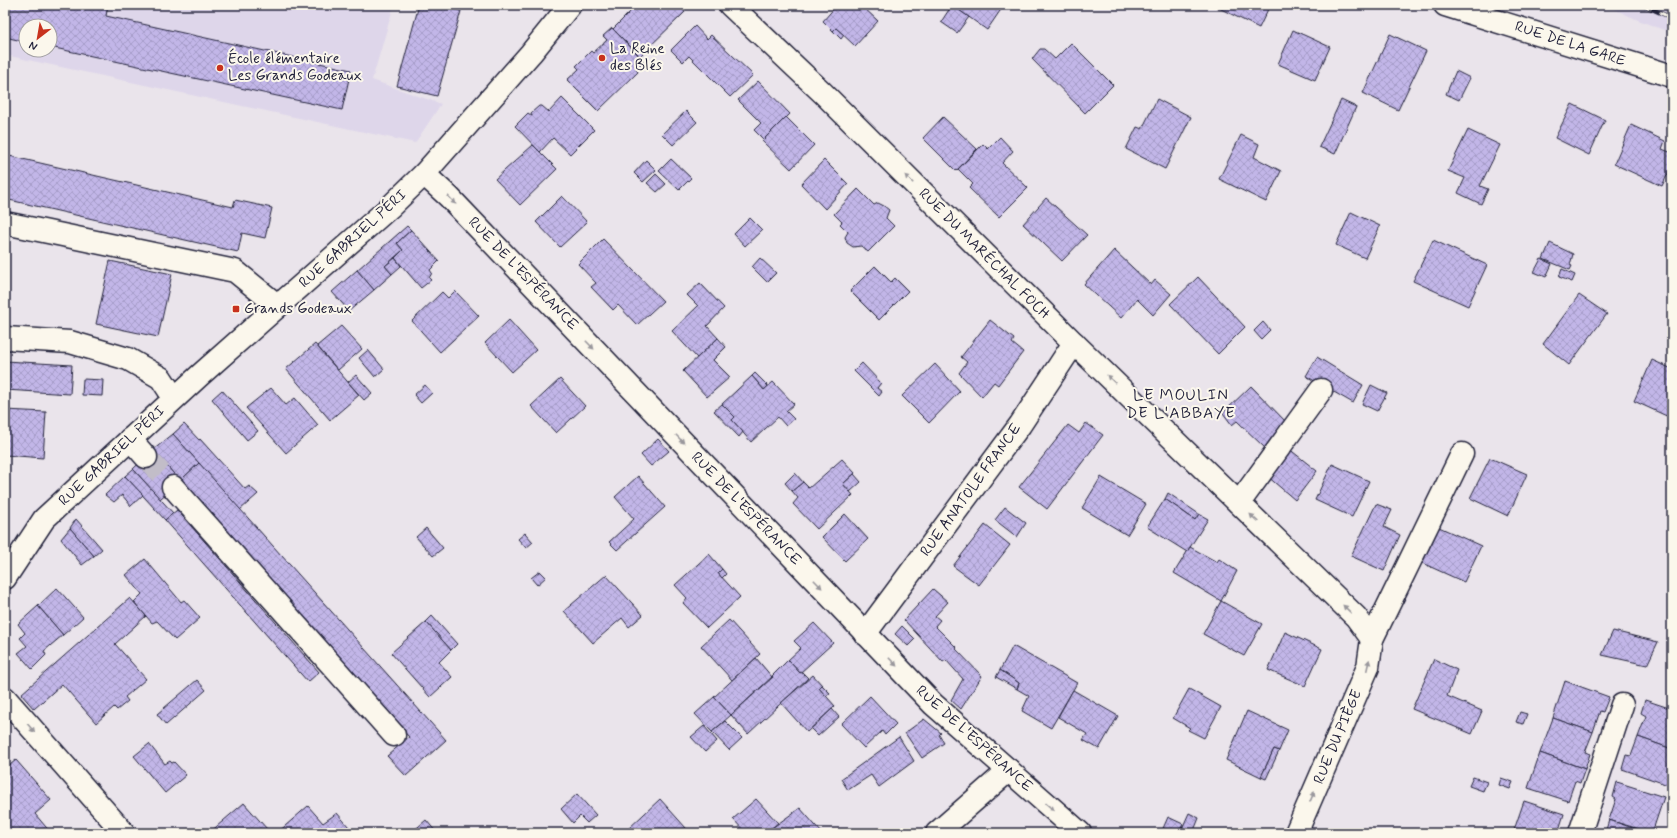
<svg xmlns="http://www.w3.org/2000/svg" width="1677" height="838" viewBox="0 0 1677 838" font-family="Mynerve,sans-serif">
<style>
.built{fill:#ded6ea;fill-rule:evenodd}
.building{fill:url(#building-cross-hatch);stroke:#22223b}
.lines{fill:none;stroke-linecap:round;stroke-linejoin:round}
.minor-tunnel{stroke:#c2bdc8;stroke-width:22;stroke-dasharray:22 11;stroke-linecap:butt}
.minor-casing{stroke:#22223b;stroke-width:25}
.minor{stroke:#fbf7ec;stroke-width:22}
.rail-casing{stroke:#22223b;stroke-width:4.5}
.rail{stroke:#fbf7ec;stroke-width:3;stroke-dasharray:9;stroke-linecap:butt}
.oneway{fill:#99979c}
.poi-dot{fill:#c8321e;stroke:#fbf7ec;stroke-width:1.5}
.labels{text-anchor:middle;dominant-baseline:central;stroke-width:4;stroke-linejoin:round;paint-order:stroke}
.street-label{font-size:15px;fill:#22223b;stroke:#fbf7ec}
.poi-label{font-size:15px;fill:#22223b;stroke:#fbf7ec;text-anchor:start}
.neighbourhood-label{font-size:16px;letter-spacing:1px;fill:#22223b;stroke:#fbf7ec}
</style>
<defs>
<pattern id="building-cross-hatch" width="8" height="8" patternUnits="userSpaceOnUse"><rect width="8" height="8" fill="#c2b6e8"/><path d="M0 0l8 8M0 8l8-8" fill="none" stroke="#a69cc8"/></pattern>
</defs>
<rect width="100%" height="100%" fill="#eae4eb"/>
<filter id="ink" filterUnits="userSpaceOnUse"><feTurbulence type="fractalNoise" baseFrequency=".025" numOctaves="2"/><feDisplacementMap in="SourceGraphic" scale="8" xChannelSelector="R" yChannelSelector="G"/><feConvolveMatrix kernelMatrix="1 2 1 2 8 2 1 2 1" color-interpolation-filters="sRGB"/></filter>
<g filter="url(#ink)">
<g class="built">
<path d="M5 5H394L372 80 441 104 415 143 5 55ZM26 26H50V50H26Z"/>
<polygon points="1605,5 1672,5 1672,33 1638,20"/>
</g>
<g class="building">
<polygon points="11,5 52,5 65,7 65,5 108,5 106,16 351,70 342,110 50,47 50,26 26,26 26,42 5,37"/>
<polygon points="419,5 437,5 461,11 437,96 397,86"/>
<polygon points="637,5 679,5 685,12 640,56 613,29"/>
<polygon points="837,5 861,5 878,21 855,46 836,28 833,31 823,21"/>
<polygon points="952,5 969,17 957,33 941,22"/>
<polygon points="952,5 1004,5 987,30"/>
<polygon points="1213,5 1270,5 1259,28"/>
<polygon points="695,26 707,39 711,35 753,75 730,97 689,56 683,62 671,50"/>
<polygon points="612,28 644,61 636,69 638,72 598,111 567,80 579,69 576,66 591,51 593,53 607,40 603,36"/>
<polygon points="836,28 844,35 841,39 833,31"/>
<polygon points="1293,30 1330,47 1315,80 1278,64"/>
<polygon points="1390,34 1426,51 1398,110 1363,93"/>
<polygon points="1071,43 1113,85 1085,113 1032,59 1040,49 1044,49 1055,59"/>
<polygon points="1456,71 1470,78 1459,100 1446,94"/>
<polygon points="758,81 790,114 764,140 754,130 761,123 738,100"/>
<polygon points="562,98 594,130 570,154 553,138 540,152 515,126 528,113 532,116 531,113 539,106 542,106 549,112"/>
<polygon points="1157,99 1191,117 1165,169 1126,149 1137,127 1142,129"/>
<polygon points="1341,100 1356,107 1335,154 1319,147"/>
<polygon points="1572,104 1605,120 1589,155 1555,138"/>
<polygon points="686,111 697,122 673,145 662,134"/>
<polygon points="786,117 814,145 791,169 762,141"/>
<polygon points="943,117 977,149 956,171 923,138"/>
<polygon points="1631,125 1665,141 1662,149 1672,153 1672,165 1662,186 1614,164"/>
<polygon points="1468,130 1500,145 1480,186 1488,189 1481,204 1458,193 1465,178 1448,171"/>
<polygon points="1241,135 1259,144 1254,157 1281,171 1266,202 1219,179"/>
<polygon points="1000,137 1013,151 1002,163 1028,188 999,217 969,188 973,184 958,169 983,144 988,149"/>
<polygon points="533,145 557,169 520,205 495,179"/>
<polygon points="5,155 233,207 235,200 272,208 265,238 242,233 238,252 5,199"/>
<polygon points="671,159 691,178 679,190 659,171"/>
<polygon points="646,160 656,170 643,182 634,173"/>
<polygon points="824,160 848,184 825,209 801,184"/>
<polygon points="656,174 666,184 657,192 647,183"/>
<polygon points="858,189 874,205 878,203 884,206 889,210 886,218 894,226 868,252 861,246 853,247 847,243 845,237 848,232 840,224 842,222 834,214"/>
<polygon points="562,196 587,222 560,247 536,222"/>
<polygon points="1046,198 1087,235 1062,261 1023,224"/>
<polygon points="1351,212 1380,226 1365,258 1336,245"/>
<polygon points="750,218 762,230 745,246 734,234"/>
<polygon points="407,226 411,230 397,243 403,250 385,266 392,274 374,290 357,270"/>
<polygon points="411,230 439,261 430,270 432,273 429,278 431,280 421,288 395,258 403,250 397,243"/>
<polygon points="603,239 663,301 637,325 618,305 613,310 591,287 596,283 578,264"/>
<polygon points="1433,240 1487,265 1468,306 1413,281"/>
<polygon points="1550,243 1573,254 1570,265 1572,266 1570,270 1543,259"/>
<polygon points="1114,250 1151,285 1155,280 1171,294 1153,315 1137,299 1121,318 1084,284"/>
<polygon points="395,258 401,266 392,274 385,266"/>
<polygon points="760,258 776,273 767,282 752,267"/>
<polygon points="1541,259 1552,264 1546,277 1534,272"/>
<polygon points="110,261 172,274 158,337 96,324"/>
<polygon points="875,266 891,282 895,278 908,291 879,320 850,291"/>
<polygon points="1562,269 1575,275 1572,282 1559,277"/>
<polygon points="357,270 374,290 349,311 332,292"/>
<polygon points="1198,277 1245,327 1218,354 1170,304"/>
<polygon points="700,283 724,308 707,326 718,338 697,358 672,331 698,306 687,295"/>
<polygon points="455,291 479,316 440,352 412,321 442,292 448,298"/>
<polygon points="1579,295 1607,314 1569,365 1543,344"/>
<polygon points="509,320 536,350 512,372 485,343"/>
<polygon points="990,320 1014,339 1012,343 1023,352 998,385 994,382 982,397 959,373 967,362 961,357"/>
<polygon points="1263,322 1270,330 1261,339 1254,331"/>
<polygon points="341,326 362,349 338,370 317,346"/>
<polygon points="718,338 726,347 713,360 730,377 707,397 683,371"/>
<polygon points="315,344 359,395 330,420 286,369"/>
<polygon points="368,350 384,369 375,377 359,358"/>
<polygon points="1317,357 1363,385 1353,403 1306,376"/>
<polygon points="1652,360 1672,369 1671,418 1634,401"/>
<polygon points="5,361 72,365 70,394 5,390"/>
<polygon points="862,363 881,383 877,388 882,392 879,396 854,371"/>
<polygon points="935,364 960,391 929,423 902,396"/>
<polygon points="755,373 768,386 764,390 752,376"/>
<polygon points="356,375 372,393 364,400 348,382"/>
<polygon points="752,376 764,390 773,382 794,404 786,411 794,419 786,426 778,417 751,442 732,420 735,417 722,404"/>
<polygon points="83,379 103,380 102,396 82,395"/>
<polygon points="560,379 585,406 556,433 531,406"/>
<polygon points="425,385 432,393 421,403 414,395"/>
<polygon points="1371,385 1387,393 1377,411 1362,404"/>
<polygon points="1251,386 1290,426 1266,449 1237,421 1232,425 1223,413"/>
<polygon points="271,388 286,405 295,398 318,425 286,453 246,408"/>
<polygon points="222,390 258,431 247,440 212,399"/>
<polygon points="722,404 735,417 732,420 743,432 739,437 714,411"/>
<polygon points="5,410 46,412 43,458 5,455"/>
<polygon points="1086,423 1103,435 1047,509 1019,487 1068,425 1079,433"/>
<polygon points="184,424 199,440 200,439 245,489 249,486 258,494 240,510 173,434"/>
<polygon points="173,434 199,463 180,481 153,450"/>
<polygon points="658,439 669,451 651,466 641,455"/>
<polygon points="1288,448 1317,471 1295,500 1267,476"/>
<polygon points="153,450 180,481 160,499 133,469"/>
<polygon points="1490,458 1527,474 1508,516 1470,498"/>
<polygon points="842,459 855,473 843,484 853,495 817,529 793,504 798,498 792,491 803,482 809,488"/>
<polygon points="199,463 446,740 406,776 387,756 409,737 180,481"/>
<polygon points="1332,464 1369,481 1352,517 1315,500"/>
<polygon points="133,469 173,513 165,520 125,476"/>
<polygon points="795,473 803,482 792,491 785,483"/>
<polygon points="854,474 861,482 850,492 843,484"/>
<polygon points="125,476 143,495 131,506 122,495 114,502 105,495"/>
<polygon points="638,476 665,507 617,550 609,542 634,519 615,497"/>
<polygon points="1101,477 1146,504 1127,535 1082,508"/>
<polygon points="1168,493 1199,514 1195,520 1165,499"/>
<polygon points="1165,499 1195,520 1199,514 1208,519 1187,552 1147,527"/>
<polygon points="1376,504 1392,510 1384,527 1400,535 1384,571 1351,556"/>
<polygon points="1005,507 1026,523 1017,537 995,520"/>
<polygon points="177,510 319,672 308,682 165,520"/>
<polygon points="845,514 868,539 845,561 822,537"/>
<polygon points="76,519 102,549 94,556 70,528"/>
<polygon points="985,525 1010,545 979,585 953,566"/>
<polygon points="1439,527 1481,546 1464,582 1422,563"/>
<polygon points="70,528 94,556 82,565 61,539"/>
<polygon points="426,528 443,548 433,556 416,537"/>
<polygon points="525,533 533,542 526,548 518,539"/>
<polygon points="1190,547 1217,562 1219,559 1237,571 1221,601 1174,573"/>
<polygon points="709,554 722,569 718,573 740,597 707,628 683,603 687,598 675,585"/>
<polygon points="145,559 181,602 184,600 200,618 175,640 157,621 152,623 134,602 142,594 126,575"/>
<polygon points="722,569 726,574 722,578 718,573"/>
<polygon points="540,571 546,577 537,585 531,578"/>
<polygon points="606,575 643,615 629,627 622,618 593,643 564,611"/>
<polygon points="57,588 83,617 63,635 38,606"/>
<polygon points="933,589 948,602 935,616 940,620 935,626 957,648 956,649 982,676 961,709 951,700 963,679 946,660 943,662 904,620"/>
<polygon points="130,598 146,616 115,644 146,679 125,697 128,701 117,710 114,707 96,723 62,684 34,709 21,694"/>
<polygon points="1221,601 1262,624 1244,656 1203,634"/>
<polygon points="38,606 63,635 44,651 46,655 32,669 18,653 27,646 20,638 25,633 18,624"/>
<polygon points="432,616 457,644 451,650 426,622"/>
<polygon points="729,620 760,654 732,680 701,646"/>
<polygon points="426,622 451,650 439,662 452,677 430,697 391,653"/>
<polygon points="814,623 833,643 800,673 788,660 801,648 794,641"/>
<polygon points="902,626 915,639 908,646 895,634"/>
<polygon points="1613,631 1658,642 1647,665 1602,655"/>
<polygon points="1285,632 1322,649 1305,686 1268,670"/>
<polygon points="1013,646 1077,683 1051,728 1022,711 1029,696 1017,689 1019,683 1000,670"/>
<polygon points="756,658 772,677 731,715 714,697"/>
<polygon points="1434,659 1457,670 1447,696 1482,711 1472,734 1412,709"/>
<polygon points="788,660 800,673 802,672 808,678 748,734 731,715 773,677 772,676"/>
<polygon points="1000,670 1019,683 1017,689 996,677"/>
<polygon points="813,675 822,685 819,688 835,706 807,732 781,703"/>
<polygon points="197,680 206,690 166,725 157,714"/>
<polygon points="1565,681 1609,697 1603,712 1600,711 1593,732 1553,718"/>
<polygon points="822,685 830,693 826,696 819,688"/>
<polygon points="1189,689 1221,707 1204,738 1188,730 1190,728 1173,718"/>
<polygon points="1073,690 1118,716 1099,749 1083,740 1087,734 1058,717"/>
<polygon points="870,696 896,724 885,735 882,731 864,748 841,724"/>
<polygon points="714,697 731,715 712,732 695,714"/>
<polygon points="1645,700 1672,709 1672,749 1638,737 1646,716 1641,713"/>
<polygon points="832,709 839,717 818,736 811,729"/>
<polygon points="1247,711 1288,730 1279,751 1274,749 1261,777 1226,760"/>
<polygon points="1520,712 1527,714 1523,724 1516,722"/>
<polygon points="1553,718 1593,732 1585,752 1590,754 1585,769 1540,753"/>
<polygon points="924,719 941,733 939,735 944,743 922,758 905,733"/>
<polygon points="725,721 742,738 729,750 712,732"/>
<polygon points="704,726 717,741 705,752 691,737"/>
<polygon points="899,737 914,761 879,787 871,775 848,790 841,779"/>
<polygon points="1638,737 1672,749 1672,771 1668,785 1622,769 1626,755 1631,756"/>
<polygon points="149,744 165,764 170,761 172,763 174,762 186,775 165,793 134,756"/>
<polygon points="1274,749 1279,751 1266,779 1261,777"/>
<polygon points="1540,753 1585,769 1580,783 1575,781 1568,801 1528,788"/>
<polygon points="16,760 51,800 35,814 51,833 23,833 21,831 19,833 5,833 5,769"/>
<polygon points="1473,777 1487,782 1483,791 1469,786"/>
<polygon points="1501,778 1513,782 1510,789 1499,785"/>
<polygon points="1617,782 1664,797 1652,833 1609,820 1616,799 1613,797"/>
<polygon points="577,794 596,815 587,823 580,816 573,823 561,809"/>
<polygon points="660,799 686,828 686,830 689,833 629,833 627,830"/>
<polygon points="756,799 778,823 765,833 746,833 733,819"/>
<polygon points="1524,801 1564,814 1558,833 1513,833"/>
<polygon points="244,803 267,829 262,833 209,833"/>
<polygon points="308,806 323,823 337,813 354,833 302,833 299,829 294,833 277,833"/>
<polygon points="800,808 822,833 776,833 772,828"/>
<polygon points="1189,813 1199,818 1193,833 1180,833"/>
<polygon points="1168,817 1183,824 1179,833 1161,833"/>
<polygon points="426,820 437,833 411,833"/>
<polygon points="1609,820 1648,833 1605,833"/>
</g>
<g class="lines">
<polyline class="minor-tunnel" points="146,457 173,487"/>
<g class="minor-casing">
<g id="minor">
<polyline points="730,5 823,93 1074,343 1356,617 1372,639"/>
<polyline points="1445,5 1672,76"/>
<polyline points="424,174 449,197 933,704 1080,833"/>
<polyline points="5,223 235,271 278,306"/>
<polyline points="5,338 70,342 128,359 161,378 174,398"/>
<polyline points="130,439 146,457"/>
<polyline points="173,487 394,735"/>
<polyline points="1239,503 1321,390"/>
<polyline points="5,578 44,519 199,376 390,207 424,174 531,53 570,5"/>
<polyline points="865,634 1020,425 1074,343"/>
<polyline points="5,698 124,833"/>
<polyline points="937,833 1009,770"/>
<polyline points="1296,833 1368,667 1372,639 1462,454"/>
<polyline points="1580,833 1622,705"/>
</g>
</g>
<use href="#minor" class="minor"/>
<g class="rail-casing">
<polyline id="rail" points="1643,5 1672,18"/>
</g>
<use href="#rail" class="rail"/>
</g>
<defs><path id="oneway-solid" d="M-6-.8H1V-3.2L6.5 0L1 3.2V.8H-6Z"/></defs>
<g class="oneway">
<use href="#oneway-solid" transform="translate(909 179) rotate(-135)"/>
<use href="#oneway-solid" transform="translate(452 200) rotate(46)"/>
<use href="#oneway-solid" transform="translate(590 345) rotate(46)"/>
<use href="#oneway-solid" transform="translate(1111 379) rotate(-136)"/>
<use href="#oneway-solid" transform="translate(680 439) rotate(46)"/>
<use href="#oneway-solid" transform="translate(1254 518) rotate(-136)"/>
<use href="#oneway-solid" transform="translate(818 584) rotate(46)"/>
<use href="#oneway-solid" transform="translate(1347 609) rotate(-136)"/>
<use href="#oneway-solid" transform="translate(893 662) rotate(46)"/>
<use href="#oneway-solid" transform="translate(1368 665) rotate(-77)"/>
<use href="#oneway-solid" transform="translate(31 728) rotate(49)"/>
<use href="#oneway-solid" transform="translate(1312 797) rotate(-67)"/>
<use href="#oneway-solid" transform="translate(1050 807) rotate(41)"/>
</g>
</g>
<g class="poi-dot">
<circle cx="602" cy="58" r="4"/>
<circle cx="220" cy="68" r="4"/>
<rect x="232" y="305" width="8" height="8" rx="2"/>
</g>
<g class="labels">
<g class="street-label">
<text transform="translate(1570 44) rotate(18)">RUE DE LA GARE</text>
<text transform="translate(353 239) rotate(-42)">RUE GABRIEL PÉRI</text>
<text transform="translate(984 254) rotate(45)">RUE DU MARÉCHAL FOCH</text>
<text transform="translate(523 274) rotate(46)">RUE DE L'ESPÉRANCE</text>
<text transform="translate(112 456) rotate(-43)">RUE GABRIEL PÉRI</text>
<text transform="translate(971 490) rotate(-54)">RUE ANATOLE FRANCE</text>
<text transform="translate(746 509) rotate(46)">RUE DE L'ESPÉRANCE</text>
<text transform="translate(1338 737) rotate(-67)">RUE DU PIÈGE</text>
<text transform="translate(974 739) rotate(42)">RUE DE L'ESPÉRANCE</text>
</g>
<g class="poi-label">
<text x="610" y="49">La Reine<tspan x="610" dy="17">des Blés</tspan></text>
<text x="228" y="59">École élémentaire<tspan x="228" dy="17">Les Grands Godeaux</tspan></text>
<text x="244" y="309">Grands Godeaux</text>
</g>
<g class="neighbourhood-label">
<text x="1181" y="395">LE MOULIN<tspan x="1181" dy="18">DE L'ABBAYE</tspan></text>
</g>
</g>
<rect width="1677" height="838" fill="none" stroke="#fbf7ec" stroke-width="20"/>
<rect x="10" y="10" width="1657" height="818" fill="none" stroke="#22223b" stroke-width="1.5" filter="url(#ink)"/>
<g transform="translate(38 38) rotate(211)"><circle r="19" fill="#fbf7ec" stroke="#a4a2a5"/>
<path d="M0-3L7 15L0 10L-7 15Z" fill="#c8321e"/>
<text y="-6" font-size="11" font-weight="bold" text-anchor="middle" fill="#22223b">N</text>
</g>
</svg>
